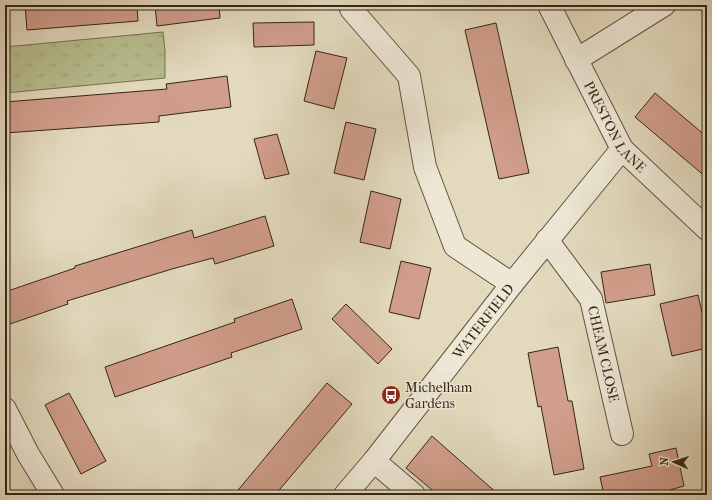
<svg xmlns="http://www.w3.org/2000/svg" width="712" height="500" viewBox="0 0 712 500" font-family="'IM FELL French Canon',serif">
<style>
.grass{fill:url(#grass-tufts);stroke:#767252}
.building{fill:#d19e8b;stroke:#342615}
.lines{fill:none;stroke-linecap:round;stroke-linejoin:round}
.minor-casing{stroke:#60533f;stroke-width:24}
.tertiary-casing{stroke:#60533f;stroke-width:24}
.minor{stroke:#ede7d5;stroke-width:22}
.tertiary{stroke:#ede7d5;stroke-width:22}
.labels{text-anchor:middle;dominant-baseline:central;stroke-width:3;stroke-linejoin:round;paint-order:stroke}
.street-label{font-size:14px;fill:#342615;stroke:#ede7d5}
.poi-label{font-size:14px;fill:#342615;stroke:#ede7d5;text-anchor:start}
</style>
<defs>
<pattern id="grass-tufts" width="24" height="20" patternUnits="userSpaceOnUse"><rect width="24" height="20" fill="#b7be8f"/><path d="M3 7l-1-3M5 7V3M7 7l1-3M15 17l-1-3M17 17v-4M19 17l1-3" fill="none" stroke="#9ea37a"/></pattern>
</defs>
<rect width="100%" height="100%" fill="#e3dabe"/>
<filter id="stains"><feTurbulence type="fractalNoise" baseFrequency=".005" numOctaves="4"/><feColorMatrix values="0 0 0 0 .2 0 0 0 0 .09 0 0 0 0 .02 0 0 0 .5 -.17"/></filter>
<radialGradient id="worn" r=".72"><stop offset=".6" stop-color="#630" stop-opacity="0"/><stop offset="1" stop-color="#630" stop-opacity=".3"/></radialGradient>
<polygon class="grass" points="163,32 165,51 165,78 5,93 5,47"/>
<g class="building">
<polygon points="25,5 137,5 138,21 27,30"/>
<polygon points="155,5 219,5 220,18 157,26"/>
<polygon points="314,22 314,45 254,47 253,23"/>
<polygon points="496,23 529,173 499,179 465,30"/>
<polygon points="316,51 347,58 334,109 304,101"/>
<polygon points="227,76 231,107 159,116 159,122 5,133 5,102 167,89 166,84"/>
<polygon points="655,93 707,137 707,178 635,117"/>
<polygon points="346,122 376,129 364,180 334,173"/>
<polygon points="277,134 289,174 265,179 254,139"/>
<polygon points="371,191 401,199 390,249 360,242"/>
<polygon points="265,216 274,246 215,264 213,258 172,269 67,301 68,304 10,324 5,309 5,292 75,268 75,266 192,230 194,238"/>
<polygon points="401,261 431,268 419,319 389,312"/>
<polygon points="650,264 655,295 606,303 601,272"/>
<polygon points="698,295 707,334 707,348 672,356 660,304"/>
<polygon points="292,299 302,329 231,353 232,357 115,397 105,367 235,322 234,319"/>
<polygon points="346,304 392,349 378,364 332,319"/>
<polygon points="558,347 568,401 572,401 584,469 554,475 541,406 538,407 528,353"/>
<polygon points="327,383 352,404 275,495 234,495"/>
<polygon points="69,393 106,461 81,474 45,405"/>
<polygon points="432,436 499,495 438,495 406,468"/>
<polygon points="676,448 684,486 652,495 604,495 600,477 652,466 649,454"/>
</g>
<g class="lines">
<g class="minor-casing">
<g id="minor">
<polyline points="351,9 409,76 425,167 455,246 512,284"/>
<polyline points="576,60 664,5"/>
<path id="s1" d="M547 240 591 299 622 434"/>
<polyline points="5,409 28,454 53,495"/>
<polyline points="374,461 414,495"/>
<path id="s2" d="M345 495 374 461 512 284 622 149"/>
</g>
</g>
<g class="tertiary-casing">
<g id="tertiary">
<path id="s3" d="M549 5 622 149 707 229"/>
</g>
</g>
<use href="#minor" class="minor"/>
<use href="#tertiary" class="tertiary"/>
</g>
<defs>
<g id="bus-disc" transform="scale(1)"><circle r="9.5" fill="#8f2418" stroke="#ede7d5"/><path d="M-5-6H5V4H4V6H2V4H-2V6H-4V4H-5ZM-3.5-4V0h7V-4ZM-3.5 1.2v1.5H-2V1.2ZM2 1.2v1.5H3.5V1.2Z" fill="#fff"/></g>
</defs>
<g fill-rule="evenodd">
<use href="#bus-disc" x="391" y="395"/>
</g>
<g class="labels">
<g class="street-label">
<text stroke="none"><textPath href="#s3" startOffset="139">PRESTON LANE</textPath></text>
<text stroke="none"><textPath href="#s2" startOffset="222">WATERFIELD</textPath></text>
<text stroke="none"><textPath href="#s1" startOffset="130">CHEAM CLOSE</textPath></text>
</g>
<g class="poi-label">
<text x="405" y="387">Michelham<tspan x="405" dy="16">Gardens</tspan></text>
</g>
</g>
<rect width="712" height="500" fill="none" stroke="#e3dabe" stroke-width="20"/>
<rect x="6" y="6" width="700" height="488" fill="none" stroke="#342615" stroke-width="2"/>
<rect x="10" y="10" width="692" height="480" fill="none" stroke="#342615"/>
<g transform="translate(674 462) rotate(273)" stroke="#ede7d5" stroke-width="3" paint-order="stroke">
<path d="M0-3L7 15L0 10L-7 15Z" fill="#342615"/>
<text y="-6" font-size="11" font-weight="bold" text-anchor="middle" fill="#342615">N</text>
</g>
<rect width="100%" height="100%" filter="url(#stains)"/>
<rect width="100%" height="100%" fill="url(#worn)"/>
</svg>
